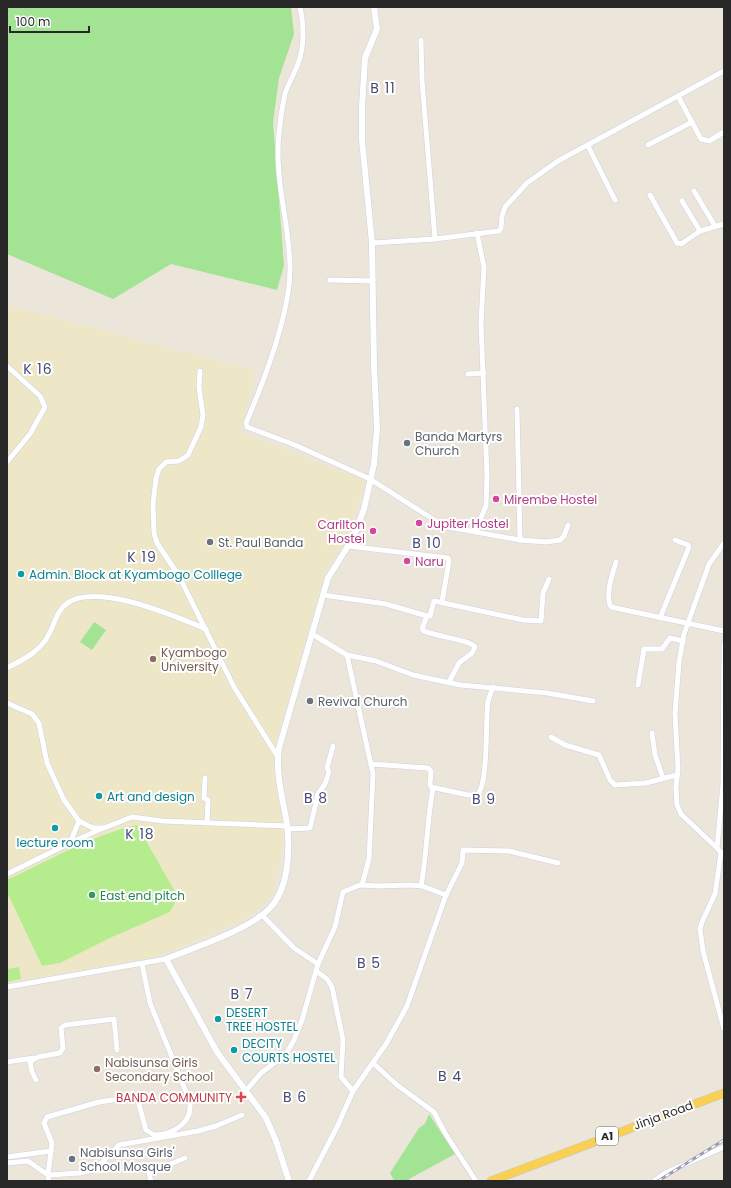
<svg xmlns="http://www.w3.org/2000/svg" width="731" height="1188" viewBox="0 0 731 1188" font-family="Poppins,sans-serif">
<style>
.education{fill:#eee7c7}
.green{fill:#a2e493}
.pitch{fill:#b5ec8e}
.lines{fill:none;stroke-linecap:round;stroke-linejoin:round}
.minor-casing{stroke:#cecfe2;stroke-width:6}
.tertiary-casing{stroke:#cecfe2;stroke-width:7}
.trunk-casing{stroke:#c7c7c7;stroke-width:9}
.minor{stroke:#fff;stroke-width:5}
.tertiary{stroke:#fff;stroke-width:6}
.trunk{stroke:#fad052;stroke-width:8}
.rail-casing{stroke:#9c9cb3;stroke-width:3}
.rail{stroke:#fff;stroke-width:1.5;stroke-dasharray:4.5;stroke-linecap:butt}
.worship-dot{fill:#6b7280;stroke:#fff;stroke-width:1.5}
.hotel-dot{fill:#d1479c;stroke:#fff;stroke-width:1.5}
.culture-dot{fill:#0f9aa8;stroke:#fff;stroke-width:1.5}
.education-dot{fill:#8d6e63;stroke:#fff;stroke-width:1.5}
.leisure-dot{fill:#2e9e5b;stroke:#fff;stroke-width:1.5}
.health-dot{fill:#e0444e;stroke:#fff;stroke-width:1.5}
.labels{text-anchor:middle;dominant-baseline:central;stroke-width:4;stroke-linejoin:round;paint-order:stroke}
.shield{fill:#fff;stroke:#686868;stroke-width:1}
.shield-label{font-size:11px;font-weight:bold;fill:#282828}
.worship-label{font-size:12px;fill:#5b616d;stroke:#fff;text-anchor:start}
.hotel-label{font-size:12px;fill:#b23c85;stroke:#fff;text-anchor:start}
.culture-label{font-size:12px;fill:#0d838f;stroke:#fff;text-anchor:start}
.education-label{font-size:12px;fill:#785e54;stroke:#fff;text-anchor:start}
.leisure-label{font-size:12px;fill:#27864d;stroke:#fff;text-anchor:start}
.health-label{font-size:12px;fill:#be3a42;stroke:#fff;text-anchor:end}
.street-label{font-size:12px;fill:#282828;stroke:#fff}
.quarter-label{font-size:14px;letter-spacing:1px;fill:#474979;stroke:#fff}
</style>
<rect width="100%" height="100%" fill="#ebe6d9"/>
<polygon class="education" points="7,305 256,371 240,432 366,481 344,541 325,574 275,744 273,763 284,840 272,896 243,920 159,956 7,983"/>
<g class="green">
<polygon points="7,7 291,7 294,34 279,78 273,122 284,265 277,290 171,264 113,299 7,254"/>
<polygon points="94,622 106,630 92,650 80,642"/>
<polygon points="429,1114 455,1154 409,1179 409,1181 394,1181 390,1173 419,1128 425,1124"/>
</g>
<g class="pitch">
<path d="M137 825 178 897 170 912 112 937 60 963 42 966 7 892V880C49 861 91 835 137 825Z"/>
<polygon points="19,967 21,979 7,982 7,969"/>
</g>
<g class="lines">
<g class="minor-casing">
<g id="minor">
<path d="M300 7C304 26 305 45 298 64 294 74 288 84 285 94 282 107 280 121 279 133 274 179 289 221 290 266 291 312 264 381 246 423L247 427 295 445 370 479 439 523 448 527 520 540 546 542 560 540 564 536 568 525"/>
<polyline points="421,40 422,80 435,239"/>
<polyline points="678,96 701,139 709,141 724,132"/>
<polyline points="648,145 692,122"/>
<polyline points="588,146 615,200"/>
<polyline points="694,191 715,226"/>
<polyline points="650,195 677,243 681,244 700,231 724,224"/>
<polyline points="682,201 700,231"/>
<polyline points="372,243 435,239 499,231 501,228 502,216 505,207 527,183 558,161 724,71"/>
<polyline points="330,280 373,281"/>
<polyline points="7,366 40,396 45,407 30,434 7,462"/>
<polyline points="200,371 199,387 203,415 201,427 188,455 179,461 166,462 159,469 156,478 153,504 154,533 157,543 179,576 234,687 278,757"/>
<polyline points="468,374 484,373"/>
<polyline points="517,409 520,540"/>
<polyline points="475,532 486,506 487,476 481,323 484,267 477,233"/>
<polyline points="348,546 448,558 449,561 442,602"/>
<path d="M616 562C612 575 605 595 611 607L724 631"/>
<polyline points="323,595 386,604 427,616"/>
<polyline points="660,618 689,547 688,545 675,540"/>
<polyline points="312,634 347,655 376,661 413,675 460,685 547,693 593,701"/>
<polyline points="347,655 373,774 369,859 362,885"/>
<path d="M7 668C23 660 41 651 49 634 54 625 56 614 63 607 89 578 177 617 206 629"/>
<path d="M449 682 459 663 472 653 475 647C471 640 434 636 424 631L422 629 427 616H430L434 601 523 620 541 621 543 593 549 579"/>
<polyline points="638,685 644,649 662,649 670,638 683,641"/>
<polyline points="7,703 32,714 39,723 47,763 64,800 79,821 70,843 7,874"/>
<polyline points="652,733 655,755 663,778"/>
<polyline points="551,737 565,745 599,755 610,780 615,785 646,783 677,775"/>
<path d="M371 764 428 768 431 771 430 784 431 787 468 795H477C489 784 485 721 488 702 489 697 491 692 493 687"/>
<polyline points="205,778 204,798 208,800 207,823"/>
<polyline points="79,821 93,828 104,828 132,817 162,821 287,826"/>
<polyline points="287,829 310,828 318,794 325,784 329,772 327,768 333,746"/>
<polyline points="70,843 103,828"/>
<polyline points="717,848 681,814 677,805 676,787 678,769 675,714 679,662 684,634 709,564 724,543"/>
<polyline points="724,852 721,853 715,894 702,922 700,929 703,951 724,1029"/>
<polyline points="721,853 717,848 723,784 724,645"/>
<path d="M421 886C427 853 427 821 433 788"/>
<polyline points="262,915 294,948 318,964"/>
<polyline points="316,971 327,979 332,987 343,1040 341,1077 353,1091"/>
<polyline points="7,987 166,959"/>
<polyline points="7,1062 34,1058"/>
<polyline points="373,1063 397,1085 434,1112 445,1133 476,1181"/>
<polyline points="36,1080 32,1072 30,1062 38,1057 60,1053 63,1048 61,1028 65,1025 114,1019 117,1050"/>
<polyline points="245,1092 261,1073 286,1054 294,1040 302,1020 318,964 335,927 343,892 360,885 378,886 410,885 422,886 446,895"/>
<polyline points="7,1157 51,1151"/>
<polyline points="7,1163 28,1161 48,1175 80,1173 96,1169 119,1145 198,1131 216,1126 242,1115"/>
<path d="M49 1181 48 1175 52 1143 44 1123 47 1117 99 1102 134 1097 138 1101 146 1130 154 1135C174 1135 195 1121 189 1099L150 1003 142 964"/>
<polyline points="151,1181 149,1173 185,1158"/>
<polyline points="309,1181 338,1125 353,1091 386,1044 407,1006 446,895 462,863 463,850 509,851 558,863"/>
<polyline points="654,1181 665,1173 724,1147"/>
</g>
</g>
<g class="tertiary-casing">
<path id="tertiary" d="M289 1181 276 1141 266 1118 217 1052 166 959C195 947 249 930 270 908 289 888 290 850 287 824 283 799 275 773 279 748L328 578 348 546 357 528 364 509 374 464 377 428 374 366 372 243 362 140V106L365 58 377 29 374 7"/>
</g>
<g class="trunk-casing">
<polyline id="trunk" points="491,1181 724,1093"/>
</g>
<use href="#minor" class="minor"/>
<use href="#tertiary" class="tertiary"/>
<use href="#trunk" class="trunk"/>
<g class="rail-casing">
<polyline id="rail" points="658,1181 724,1140"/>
</g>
<use href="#rail" class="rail"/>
</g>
<g class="worship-dot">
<circle cx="407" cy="443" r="4"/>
<circle cx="210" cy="542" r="4"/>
<circle cx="310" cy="701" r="4"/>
<circle cx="72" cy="1159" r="4"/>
</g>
<g class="hotel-dot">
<circle cx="496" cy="499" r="4"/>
<circle cx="419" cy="523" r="4"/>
<circle cx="373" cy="531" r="4"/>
<circle cx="407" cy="561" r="4"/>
</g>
<g class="culture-dot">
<circle cx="21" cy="574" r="4"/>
<circle cx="99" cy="796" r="4"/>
<circle cx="55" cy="828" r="4"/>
<circle cx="218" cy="1019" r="4"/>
<circle cx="234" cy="1050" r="4"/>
</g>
<g class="education-dot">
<circle cx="153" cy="659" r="4"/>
<circle cx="97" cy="1069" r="4"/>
</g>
<circle class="leisure-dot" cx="92" cy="895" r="4"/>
<path class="health-dot" d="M239 1091h4v4h4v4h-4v4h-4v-4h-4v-4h4z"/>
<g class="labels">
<rect class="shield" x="596" y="1127" width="22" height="18" rx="3"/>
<g class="shield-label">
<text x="607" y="1136">A1</text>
</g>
<g class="worship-label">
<text x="415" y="436">Banda Martyrs<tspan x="415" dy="14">Church</tspan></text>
<text x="218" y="542">St. Paul Banda</text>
<text x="318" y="701">Revival Church</text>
<text x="80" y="1152">Nabisunsa Girls'<tspan x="80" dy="14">School Mosque</tspan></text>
</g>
<g class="hotel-label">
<text x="504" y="499">Mirembe Hostel</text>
<text x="427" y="523">Jupiter Hostel</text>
<text x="365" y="524" text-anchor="end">Carilton<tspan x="365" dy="14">Hostel</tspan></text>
<text x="415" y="561">Naru</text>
</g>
<g class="culture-label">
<text x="29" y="574">Admin. Block at Kyambogo Colllege</text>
<text x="107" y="796">Art and design</text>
<text x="55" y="842" text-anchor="middle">lecture room</text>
<text x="226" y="1012">DESERT<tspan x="226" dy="14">TREE HOSTEL</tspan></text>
<text x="242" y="1043">DECITY<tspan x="242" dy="14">COURTS HOSTEL</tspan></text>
</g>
<g class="education-label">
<text x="161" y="652">Kyambogo<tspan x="161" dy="14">University</tspan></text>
<text x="105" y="1062">Nabisunsa Girls<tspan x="105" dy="14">Secondary School</tspan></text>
</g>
<g class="leisure-label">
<text x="100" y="895">East end pitch</text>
</g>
<g class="health-label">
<text x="232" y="1097">BANDA COMMUNITY</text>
</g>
<g class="street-label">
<text transform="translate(663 1115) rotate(-20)">Jinja Road</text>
</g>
<g class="quarter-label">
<text x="383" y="88">B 11</text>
<text x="38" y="369">K 16</text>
<text x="427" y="543">B 10</text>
<text x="142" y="557">K 19</text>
<text x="316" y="798">B 8</text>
<text x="484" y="799">B 9</text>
<text x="140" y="834">K 18</text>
<text x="369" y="963">B 5</text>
<text x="242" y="994">B 7</text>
<text x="450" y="1076">B 4</text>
<text x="295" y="1097">B 6</text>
</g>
</g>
<rect width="731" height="1188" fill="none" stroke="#282828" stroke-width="16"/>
<path d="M10 26v6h79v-6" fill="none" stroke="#282828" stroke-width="2"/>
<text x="16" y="26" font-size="12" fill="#282828" stroke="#ffffff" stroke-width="3" paint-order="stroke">100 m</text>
</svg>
